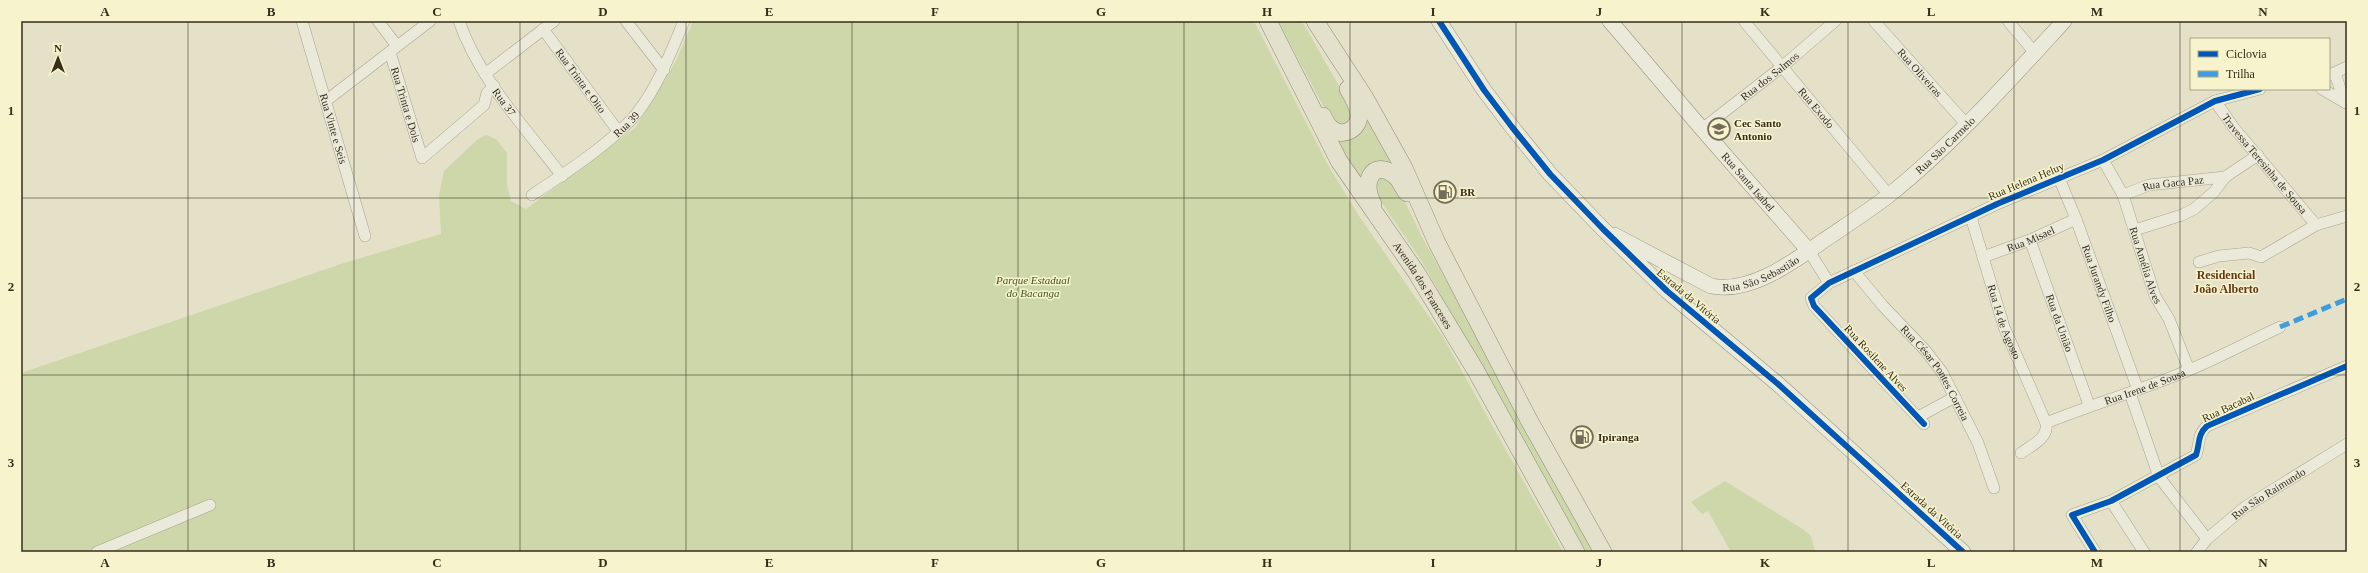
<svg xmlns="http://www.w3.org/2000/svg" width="2368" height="573" viewBox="0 0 2368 573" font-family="'Times New Roman',serif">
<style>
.green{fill:#cdd7a9}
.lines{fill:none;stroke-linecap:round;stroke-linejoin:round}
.street-casing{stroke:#a8a492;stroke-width:12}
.secondary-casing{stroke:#989382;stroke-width:16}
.primary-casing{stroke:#8e8a79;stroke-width:18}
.street{stroke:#ebeada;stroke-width:11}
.secondary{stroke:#ebeada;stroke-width:15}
.primary{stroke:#e3e0cb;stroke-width:17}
.quiet{stroke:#3e9ddf;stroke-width:5;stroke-dasharray:10 5;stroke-linecap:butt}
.cycleway-casing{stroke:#f7f3cc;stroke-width:8}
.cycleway{stroke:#0057b8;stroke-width:6}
.grid{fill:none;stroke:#362d1b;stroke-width:1;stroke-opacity:0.55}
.labels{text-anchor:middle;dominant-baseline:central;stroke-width:3;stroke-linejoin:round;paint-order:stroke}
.street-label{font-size:11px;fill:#362d1b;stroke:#f7f3cc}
.poi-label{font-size:11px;font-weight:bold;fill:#362d1b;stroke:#f7f3cc;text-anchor:start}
.park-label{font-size:11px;font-style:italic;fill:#3d5420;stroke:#f7f3cc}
.neighbourhood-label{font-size:12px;font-weight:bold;fill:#653718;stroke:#f7f3cc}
.neatline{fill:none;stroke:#362d1b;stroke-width:1.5}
.grid-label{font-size:13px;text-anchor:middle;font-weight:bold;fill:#362d1b}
</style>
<rect width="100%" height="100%" fill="#e4e1c8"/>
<g class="green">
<polygon points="693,21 1254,21 1328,165 1359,216 1443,337 1563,552 21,552 21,373 341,264 441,234 439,195 444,171 478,139 486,135 496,139 507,153 507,185 511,201 526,209 635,128 676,61"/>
<polygon points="1278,21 1302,21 1351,107 1352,118 1342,127 1328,115"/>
<path d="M1366 112 1399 169 1360 186 1334 141C1359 140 1364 138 1366 112Z"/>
<polygon points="1382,177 1397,185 1421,235 1596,552 1586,552 1421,260 1375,193 1375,182"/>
<polygon points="1725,481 1804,530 1811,536 1815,552 1731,552 1708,511 1702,514 1691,502"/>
</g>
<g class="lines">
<g class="street-casing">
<g id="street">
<path id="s1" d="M302 21 365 236"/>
<polyline points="378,21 397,46"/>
<path id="s2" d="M459 21C479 79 525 127 562 176"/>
<polyline points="626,21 664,70"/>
<path id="s3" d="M1744 21 1889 195"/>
<path id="s4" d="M1874 21 1966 124"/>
<polyline points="2008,21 2035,53"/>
<path id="s5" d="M543 29 618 131"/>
<path id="s6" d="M390 52 422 158 484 105 487 93 494 86"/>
<polyline points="2335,73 2344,101"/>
<polyline points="485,74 554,21"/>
<polyline points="2330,75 2347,67"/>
<polyline points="2322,89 2346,103"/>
<polyline points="327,100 430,21"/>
<path id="s7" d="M2215 101 2234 128 2316 225"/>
<path id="s8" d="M1702 129 1783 66 1835 21"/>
<path id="s9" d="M2103 160 2123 195 2155 296 2169 319 2189 370"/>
<path id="s10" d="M2059 178 2076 219 2138 390"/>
<path id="s11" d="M532 195C564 174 613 142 637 113 658 86 671 52 684 21"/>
<path id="s12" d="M2123 195 2149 185 2225 177"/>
<path id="s13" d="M1971 217 2004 327 2046 423"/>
<polyline points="2135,230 2182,215 2194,209 2214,192 2225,177 2258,155"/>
<path id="s14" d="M2030 240 2089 405"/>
<polyline points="1809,251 1829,283"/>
<path id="s15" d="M1983 257 2030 240 2076 219"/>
<polyline points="2199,262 2219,256 2249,253 2261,257 2316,225 2347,216"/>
<path id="s16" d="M1854 271 1883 306 1925 350 1942 372 1978 443 1994 488"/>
<polyline points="2130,393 2159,477 2207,539"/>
<polyline points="1918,417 1955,397"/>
<polyline points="1924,424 1814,306 1811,298 1829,283 1997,204 2103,160 2215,101 2260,89"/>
<path id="s17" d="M2021 453C2032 445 2049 438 2046 423 2093 404 2142 390 2189 370 2220 357 2250 341 2280 327"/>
<polyline points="2111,501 2144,552"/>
<polyline points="97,552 210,505"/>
<path d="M2095 552 2072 515 2111 501 2196 455C2200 444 2197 435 2207 426L2347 366"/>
<path id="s18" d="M2197 552 2207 539 2245 507 2347 444"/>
</g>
</g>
<g class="secondary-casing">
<g id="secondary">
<polyline points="1439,21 1484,90 1512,127 1550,174 1603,229 1667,291 1778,384 1963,552"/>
<path id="s19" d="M1610 21 1702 129 1809 251"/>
<path id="s20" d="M1614 235 1711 286C1750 294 1793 262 1823 241 1845 226 1867 212 1888 196 1952 145 2009 81 2064 21"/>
</g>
</g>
<g class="primary-casing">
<g id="primary">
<path id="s21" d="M1268 21 1339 161 1416 272 1476 371 1576 552"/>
<polyline points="1315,21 1365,98 1404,168 1437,243 1530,422 1603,552"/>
<path d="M1323 116C1325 121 1327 126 1332 129 1343 138 1359 129 1359 115 1358 106 1353 97 1348 89"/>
<path d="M1373 204C1361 184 1372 158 1394 175 1400 179 1403 188 1407 193"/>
</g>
</g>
<use href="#street" class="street"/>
<use href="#secondary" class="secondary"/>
<use href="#primary" class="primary"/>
<polyline class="quiet" points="2280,327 2347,299"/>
<g class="cycleway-casing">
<g id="cycleway">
<polyline points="1439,21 1484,90 1512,127 1550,174 1603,229 1667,291 1778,384 1963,552"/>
<polyline points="1924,424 1814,306 1811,298 1829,283 1997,204 2103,160 2215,101 2260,89"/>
<path d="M2095 552 2072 515 2111 501 2196 455C2200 444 2197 435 2207 426L2347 366"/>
</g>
</g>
<use href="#cycleway" class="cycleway"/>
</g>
<path class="grid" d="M188 21V552M354 21V552M520 21V552M686 21V552M852 21V552M1018 21V552M1184 21V552M1350 21V552M1516 21V552M1682 21V552M1848 21V552M2014 21V552M2180 21V552M21 198H2347M21 375H2347"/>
<defs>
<g id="school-ring" transform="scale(1.15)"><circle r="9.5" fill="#f7f3cc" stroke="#736c58" stroke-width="1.5"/><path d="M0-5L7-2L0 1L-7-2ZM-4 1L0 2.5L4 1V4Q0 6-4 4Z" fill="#736c58"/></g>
<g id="fuel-ring" transform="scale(1.15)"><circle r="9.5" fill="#f7f3cc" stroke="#736c58" stroke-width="1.5"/><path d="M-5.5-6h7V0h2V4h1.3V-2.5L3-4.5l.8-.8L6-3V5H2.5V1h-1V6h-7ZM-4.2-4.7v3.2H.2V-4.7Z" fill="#736c58"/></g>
</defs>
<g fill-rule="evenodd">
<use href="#school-ring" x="1719" y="129"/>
<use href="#fuel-ring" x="1445" y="192"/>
<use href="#fuel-ring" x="1582" y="437"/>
</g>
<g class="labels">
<g class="street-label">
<text stroke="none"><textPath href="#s4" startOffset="69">Rua Oliveiras</textPath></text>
<text stroke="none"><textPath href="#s8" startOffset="86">Rua dos Salmos</textPath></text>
<text stroke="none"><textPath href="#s5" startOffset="64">Rua Trinta e Oito</textPath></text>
<text stroke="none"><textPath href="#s2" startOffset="93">Rua 37</textPath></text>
<text stroke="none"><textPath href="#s6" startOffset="55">Rua Trinta e Dois</textPath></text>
<text stroke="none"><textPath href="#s3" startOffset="113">Rua Exodo</textPath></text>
<text stroke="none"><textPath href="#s11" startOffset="118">Rua 39</textPath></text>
<text stroke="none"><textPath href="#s1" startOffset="112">Rua Vinte e Seis</textPath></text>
<text stroke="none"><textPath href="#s20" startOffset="389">Rua São Carmelo</textPath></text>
<text stroke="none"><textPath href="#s7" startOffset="80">Travessa Teresinha de Sousa</textPath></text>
<text transform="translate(2026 181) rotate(-23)">Rua Helena Heluy</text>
<text stroke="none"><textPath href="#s19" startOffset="212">Rua Santa Isabel</textPath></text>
<text stroke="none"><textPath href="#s12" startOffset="52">Rua Gaca Paz</textPath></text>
<text stroke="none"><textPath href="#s15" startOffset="51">Rua Misael</textPath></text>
<text stroke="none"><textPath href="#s9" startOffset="114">Rua Amélia Alves</textPath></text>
<text stroke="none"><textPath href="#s20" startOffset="162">Rua São Sebastião</textPath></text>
<text stroke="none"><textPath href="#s10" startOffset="113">Rua Jurandy Filho</textPath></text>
<text stroke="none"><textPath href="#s21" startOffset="307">Avenida dos Franceses</textPath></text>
<text transform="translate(1689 296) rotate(40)">Estrada da Vitória</text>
<text stroke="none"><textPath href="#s13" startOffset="110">Rua 14 de Agosto</textPath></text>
<text stroke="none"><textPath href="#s14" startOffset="88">Rua da União</textPath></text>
<text transform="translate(1876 358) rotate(47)">Rua Rosilene Alves</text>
<text stroke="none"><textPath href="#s16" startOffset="131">Rua César Pontes Correia</textPath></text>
<text stroke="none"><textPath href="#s17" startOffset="147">Rua Irene de Sousa</textPath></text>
<text transform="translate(2228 407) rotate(-25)">Rua Bacabal</text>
<text stroke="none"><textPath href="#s18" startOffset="93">Rua São Raimundo</textPath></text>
<text transform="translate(1932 510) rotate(42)">Estrada da Vitória</text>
</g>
<g class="poi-label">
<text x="1734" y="123">Cec Santo<tspan x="1734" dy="13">Antonio</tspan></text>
<text x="1460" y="192">BR</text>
<text x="1598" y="437">Ipiranga</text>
</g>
<g class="park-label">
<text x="1033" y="280">Parque Estadual<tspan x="1033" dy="13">do Bacanga</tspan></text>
</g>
<g class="neighbourhood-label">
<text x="2226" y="275">Residencial<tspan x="2226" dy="14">João Alberto</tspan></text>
</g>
</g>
<rect width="2368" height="573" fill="none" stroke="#f7f3cc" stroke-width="44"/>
<rect x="2190" y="38" width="140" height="52" fill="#f7f3cc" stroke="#aaa485"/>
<rect x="2198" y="51" width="20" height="6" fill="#0057b8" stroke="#aaa485"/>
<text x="2226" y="58" font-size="12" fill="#362d1b">Ciclovia</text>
<rect x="2198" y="71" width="20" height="6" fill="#3e9ddf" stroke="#aaa485"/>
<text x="2226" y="78" font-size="12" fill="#362d1b">Trilha</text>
<g transform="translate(58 58)" stroke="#f7f3cc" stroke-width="3" paint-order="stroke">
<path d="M0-3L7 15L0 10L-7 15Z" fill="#362d1b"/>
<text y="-6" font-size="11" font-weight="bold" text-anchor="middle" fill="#362d1b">N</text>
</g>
<rect x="22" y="22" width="2324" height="529" class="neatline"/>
<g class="grid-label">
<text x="105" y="16">A</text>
<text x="271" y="16">B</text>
<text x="437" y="16">C</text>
<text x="603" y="16">D</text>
<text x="769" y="16">E</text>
<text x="935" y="16">F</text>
<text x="1101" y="16">G</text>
<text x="1267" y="16">H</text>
<text x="1433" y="16">I</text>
<text x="1599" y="16">J</text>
<text x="1765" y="16">K</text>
<text x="1931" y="16">L</text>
<text x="2097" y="16">M</text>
<text x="2263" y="16">N</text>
<text x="11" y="115">1</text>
<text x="2357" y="115">1</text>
<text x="11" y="291">2</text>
<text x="2357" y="291">2</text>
<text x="11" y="467">3</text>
<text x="2357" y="467">3</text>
<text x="105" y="567">A</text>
<text x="271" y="567">B</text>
<text x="437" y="567">C</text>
<text x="603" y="567">D</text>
<text x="769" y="567">E</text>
<text x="935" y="567">F</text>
<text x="1101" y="567">G</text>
<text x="1267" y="567">H</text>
<text x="1433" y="567">I</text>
<text x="1599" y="567">J</text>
<text x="1765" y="567">K</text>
<text x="1931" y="567">L</text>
<text x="2097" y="567">M</text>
<text x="2263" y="567">N</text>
</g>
</svg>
